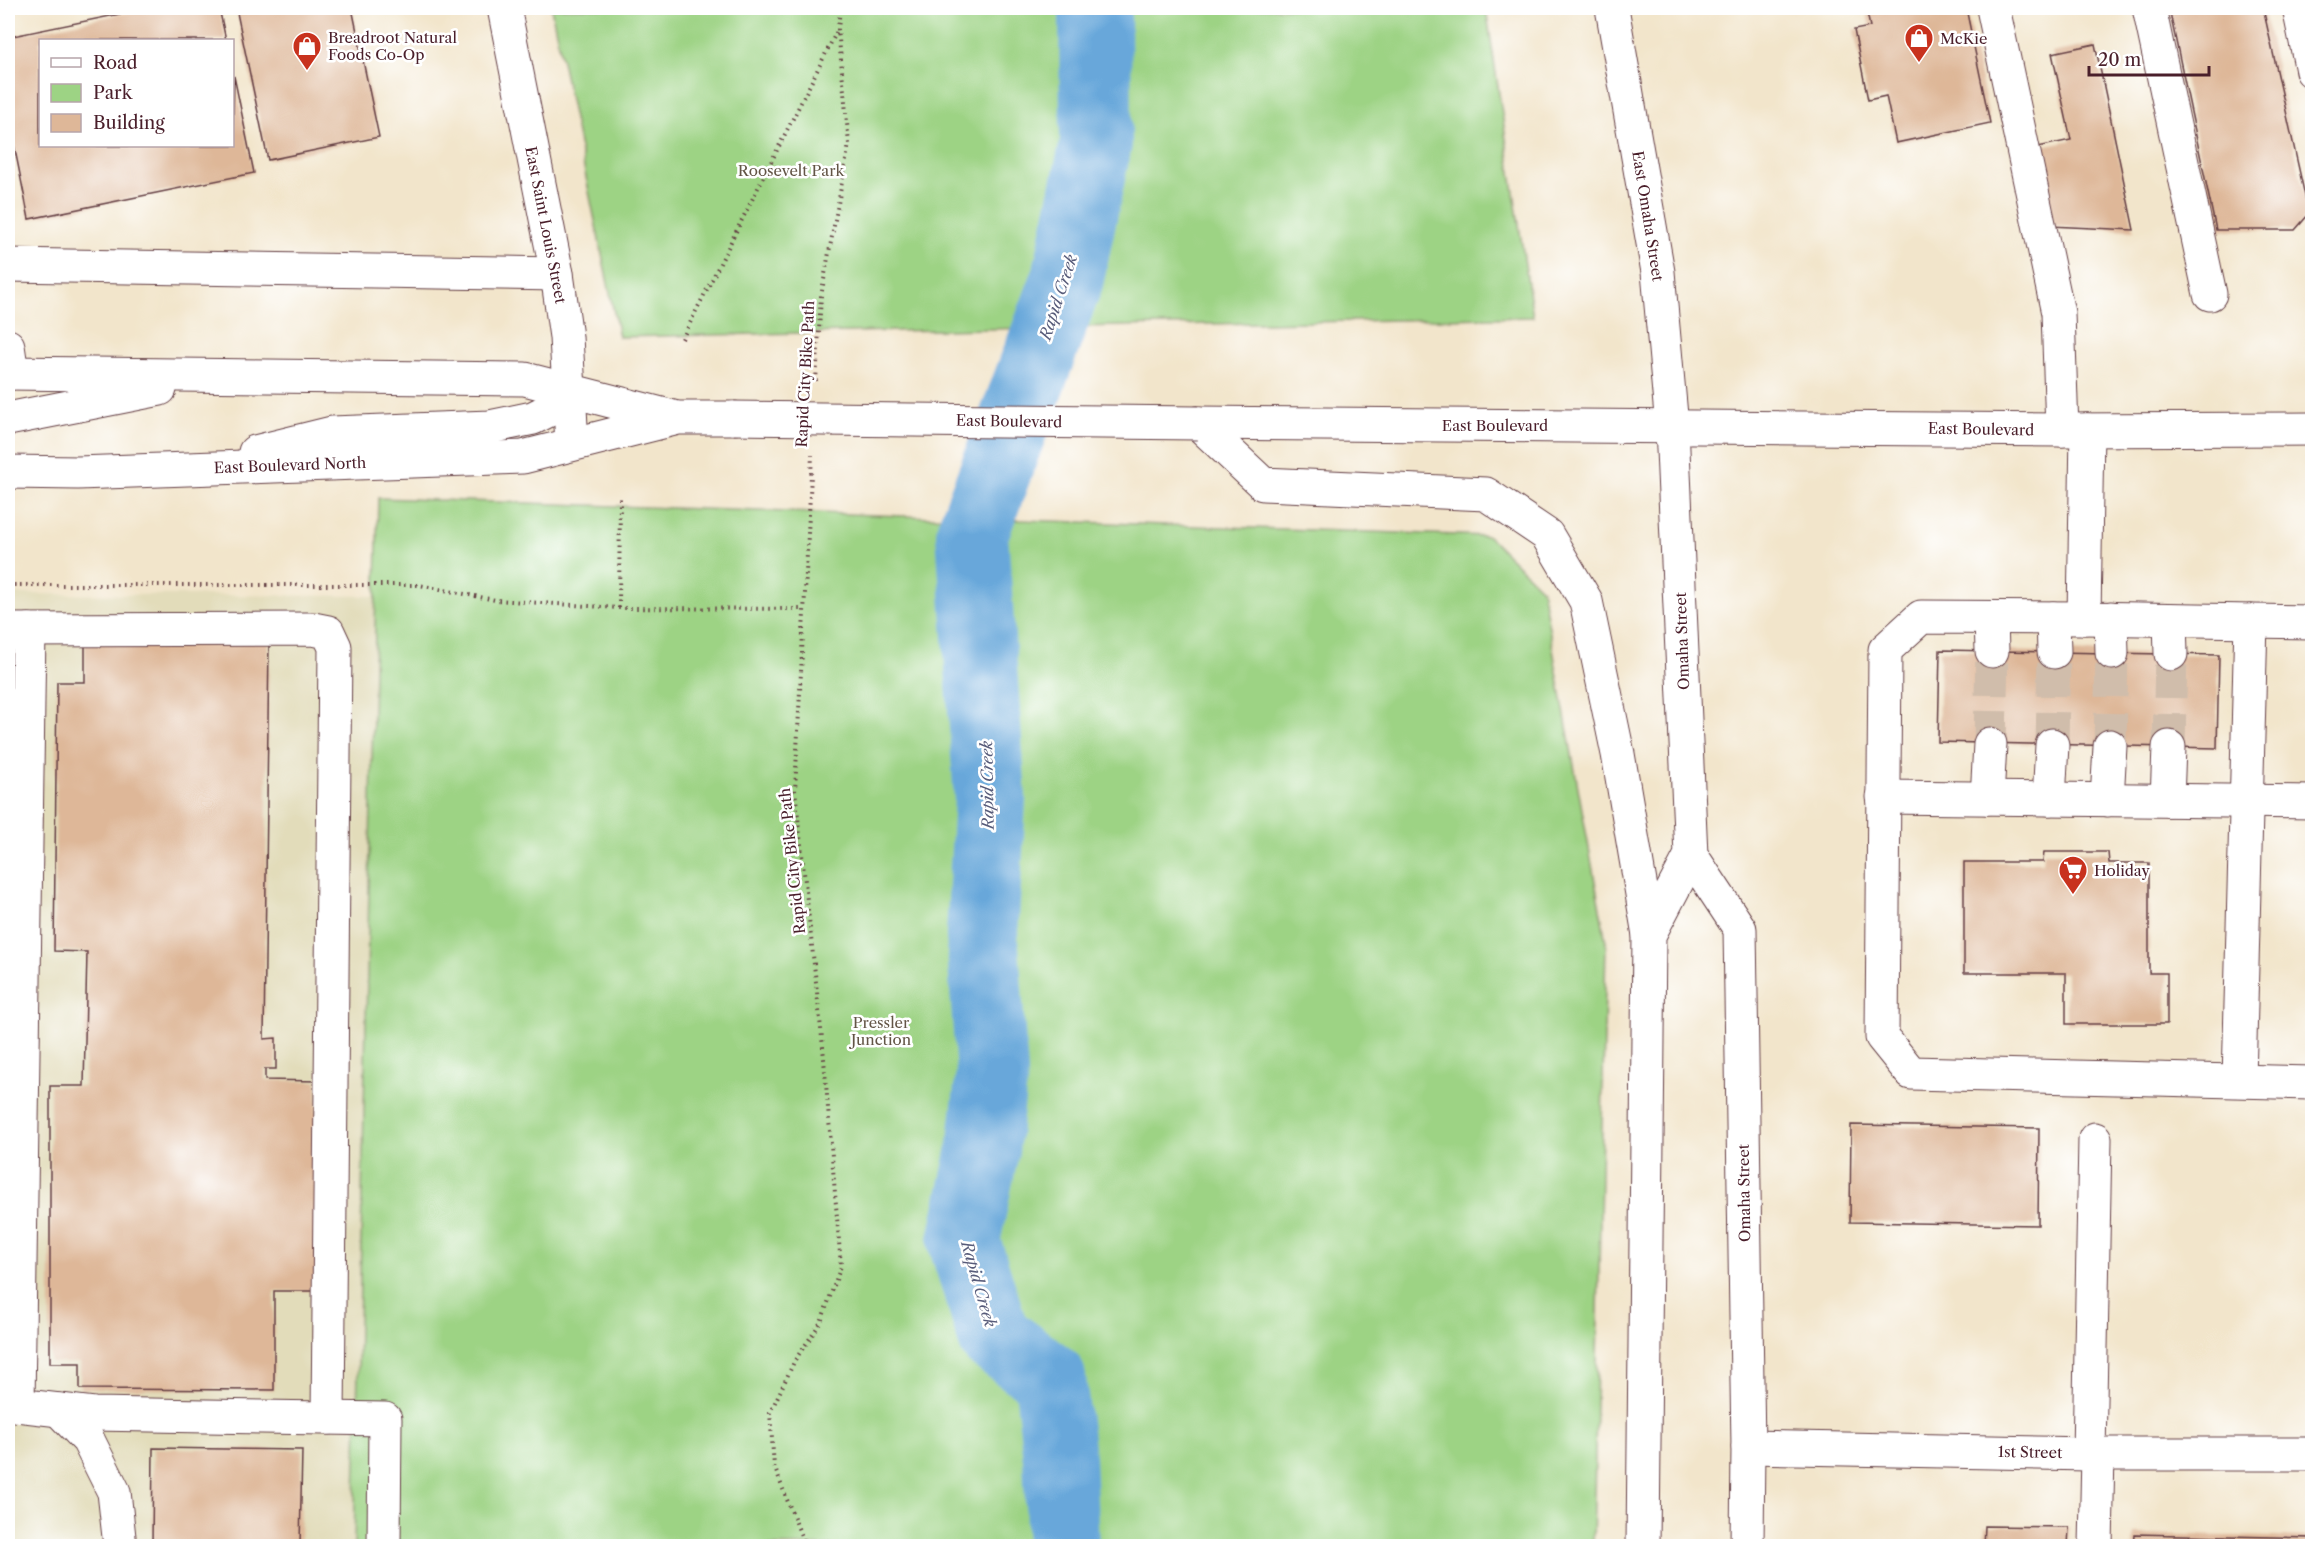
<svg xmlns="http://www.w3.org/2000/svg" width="2320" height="1554" viewBox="0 0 2320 1554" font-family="'Libre Caslon Text',serif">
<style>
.built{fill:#e2dcba}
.green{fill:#9dd384;stroke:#747958;stroke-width:1.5}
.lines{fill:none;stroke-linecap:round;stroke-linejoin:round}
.river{stroke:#68a7da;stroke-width:72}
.building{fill:#deb798}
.minor-tunnel{stroke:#d0bdab;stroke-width:33;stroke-dasharray:33 16;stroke-linecap:butt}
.minor-casing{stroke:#633d43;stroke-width:35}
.major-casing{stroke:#633d43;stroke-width:35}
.path{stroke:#633d43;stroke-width:4;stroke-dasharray:1.5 4.5;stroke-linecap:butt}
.minor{stroke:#fff;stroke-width:33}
.major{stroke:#fff;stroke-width:33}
.major-bridge-casing{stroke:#633d43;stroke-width:35;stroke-linecap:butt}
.major-bridge{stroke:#fff;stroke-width:33}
.labels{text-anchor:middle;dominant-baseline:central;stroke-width:5;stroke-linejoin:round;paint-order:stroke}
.poi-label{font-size:15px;fill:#4a1f2b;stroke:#fff;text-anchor:start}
.park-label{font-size:15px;fill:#635546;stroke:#fff}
.street-label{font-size:15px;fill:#4a1f2b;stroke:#fff}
.water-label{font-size:16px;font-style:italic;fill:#585c7a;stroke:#fff}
</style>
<rect width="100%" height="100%" fill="#fff"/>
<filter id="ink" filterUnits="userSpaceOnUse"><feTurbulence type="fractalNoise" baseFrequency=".0167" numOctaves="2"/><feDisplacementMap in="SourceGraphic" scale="12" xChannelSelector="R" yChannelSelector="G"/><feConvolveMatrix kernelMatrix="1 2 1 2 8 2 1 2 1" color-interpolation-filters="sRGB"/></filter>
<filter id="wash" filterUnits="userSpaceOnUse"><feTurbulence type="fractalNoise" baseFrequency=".008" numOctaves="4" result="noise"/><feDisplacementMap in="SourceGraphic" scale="24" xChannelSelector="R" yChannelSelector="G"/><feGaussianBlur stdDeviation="1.35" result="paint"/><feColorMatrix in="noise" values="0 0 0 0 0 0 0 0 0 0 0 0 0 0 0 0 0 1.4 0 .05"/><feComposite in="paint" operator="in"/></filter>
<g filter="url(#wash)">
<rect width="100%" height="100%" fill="#f2e5cb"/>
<polygon class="built" points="8,594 376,596 354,1546 8,1546"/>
<g class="green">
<polygon points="551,8 1486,8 1533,317 619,337"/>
<polygon points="378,498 1488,536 1542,589 1606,942 1593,1546 354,1546"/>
</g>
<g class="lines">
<polyline class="river" points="1063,1546 1059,1458 1050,1378 994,1337 964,1241 983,1150 992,1072 982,935 990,799 972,534 1068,278 1096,143 1095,8"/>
</g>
<g id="blocks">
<g class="building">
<polygon points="149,8 219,8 226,40 40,40 40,146 232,146 234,76 254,173 29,219 8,115 8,37"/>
<polygon points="236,8 352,8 379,137 268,160"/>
<polygon points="1866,8 1966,8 1990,123 1896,143 1886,96 1868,100 1854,30 1870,27"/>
<polygon points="2169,8 2263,8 2309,214 2295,230 2216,230"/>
<polygon points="2095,44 2134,230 2050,226 2033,148 2071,140 2052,53"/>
<polygon points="85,640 269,642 264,1039 276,1038 276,1069 265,1069 265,1080 317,1081 317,1291 274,1291 274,1390 80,1389 80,1363 50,1363 50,1086 84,1086 87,952 54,951 57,682 85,682"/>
<polygon points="1940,650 2219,655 2217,748 1938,742"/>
<polygon points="2044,852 2108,852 2109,863 2149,863 2149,973 2167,973 2167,1024 2066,1024 2066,973 1964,973 1964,862 2043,862"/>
<polygon points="1851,1125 2039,1128 2038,1225 1850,1222"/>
<polygon points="153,1448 302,1450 300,1546 152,1546"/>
<polygon points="1985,1526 2069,1527 2068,1546 1984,1546"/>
<polygon points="2134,1534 2312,1538 2312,1546 2133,1546"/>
</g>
</g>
</g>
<g filter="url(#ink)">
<use href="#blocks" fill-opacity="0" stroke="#633d43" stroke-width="1.5"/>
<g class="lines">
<g class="minor-tunnel">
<polyline points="1990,744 1992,651"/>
<polyline points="2052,745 2054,652"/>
<polyline points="2110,746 2112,653"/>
<polyline points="2169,747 2171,654"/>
</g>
<g class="minor-casing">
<g id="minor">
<polyline points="504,8 557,274 566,337 572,444"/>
<polyline points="1993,8 2058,313 2062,430"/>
<polyline points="2149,8 2210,294"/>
<polyline points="2299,8 2312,71"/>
<polyline points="8,265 557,274"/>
<polyline points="8,346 12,373"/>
<polyline points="2087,430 2084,618 1921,617 1885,650 1882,1037 1911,1073 2312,1083"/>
<polyline points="1991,618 1992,651"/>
<polyline points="2053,618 2054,652"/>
<polyline points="2084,618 2312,622"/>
<polyline points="2111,618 2112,653"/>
<polyline points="2170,620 2171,654"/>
<polyline points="8,630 313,629 328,632 335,647 328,1418"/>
<polyline points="1883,797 2312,802"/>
<polyline points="1987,798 1990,744"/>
<polyline points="2049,799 2052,745"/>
<polyline points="2107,800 2110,746"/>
<polyline points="2167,800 2169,747"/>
<polyline points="2239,1080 2251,621"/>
<polyline points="8,1404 94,1414 385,1419 384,1546"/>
<polyline points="18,1405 29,630"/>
<polyline points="59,1410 88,1440 114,1492 120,1546"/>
<polyline points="1748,1447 2089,1454 2312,1454"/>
<polyline points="2089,1454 2095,1139"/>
<polyline points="2096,1546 2098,1454"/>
</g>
</g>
<g class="major-casing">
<g id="major">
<polyline points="1612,8 1658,272 1672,427 1691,855 1649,935 1643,1546"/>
<polyline points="8,373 525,379 673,417"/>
<polyline points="8,419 160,389"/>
<polyline points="1198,423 2062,430 2312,429"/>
<polyline points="1198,423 1263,484 1486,494 1547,535 1586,601 1618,754 1649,935"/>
<polyline points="255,452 332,433 490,427 533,418 557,406 568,390"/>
<polyline points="8,472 78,473 523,457 678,418 734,418"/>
<polyline points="1691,855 1740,929 1748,1447 1747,1546"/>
</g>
</g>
<g class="path">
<polyline points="682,339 838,29"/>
<polyline points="816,381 821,296 849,144 838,29 840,8"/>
<polyline points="8,585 419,585 495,600 619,608 804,609"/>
<polyline points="619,608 620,494"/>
<polyline points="805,1546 774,1466 770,1413 795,1360 821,1322 841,1266 823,1047 795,790 812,455"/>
</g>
<use href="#minor" class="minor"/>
<use href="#major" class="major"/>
<g class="major-bridge-casing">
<polyline id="major-bridge" points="734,418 1198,423"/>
</g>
<use href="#major-bridge" class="major-bridge"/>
</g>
</g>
<defs>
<g id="shop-pin" transform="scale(1.5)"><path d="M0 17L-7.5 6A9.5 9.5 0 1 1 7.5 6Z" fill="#c8321e" stroke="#fff"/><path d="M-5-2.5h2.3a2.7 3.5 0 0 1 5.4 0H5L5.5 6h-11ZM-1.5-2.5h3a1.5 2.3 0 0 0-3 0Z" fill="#fff"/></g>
<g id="supermarket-pin" transform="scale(1.5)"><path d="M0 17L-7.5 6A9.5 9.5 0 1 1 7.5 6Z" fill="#c8321e" stroke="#fff"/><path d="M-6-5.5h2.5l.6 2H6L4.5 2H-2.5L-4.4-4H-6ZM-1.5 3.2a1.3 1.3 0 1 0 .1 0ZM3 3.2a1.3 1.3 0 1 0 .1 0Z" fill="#fff"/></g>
</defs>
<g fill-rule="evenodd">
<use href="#shop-pin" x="1919" y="38"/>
<use href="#shop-pin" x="307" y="46"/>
<use href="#supermarket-pin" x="2073" y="870"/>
</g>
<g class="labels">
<g class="poi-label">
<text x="328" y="37">Breadroot Natural<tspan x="328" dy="17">Foods Co-Op</tspan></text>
<text x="1940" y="38">McKie</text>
<text x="2094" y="870">Holiday</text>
</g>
<g class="park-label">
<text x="791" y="170">Roosevelt Park</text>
<text x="881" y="1022">Pressler<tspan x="881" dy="17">Junction</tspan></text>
</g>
<g class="street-label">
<text transform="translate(1648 216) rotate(81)">East Omaha Street</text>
<text transform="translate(546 225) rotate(79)">East Saint Louis Street</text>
<text transform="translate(805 374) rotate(-87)">Rapid City Bike Path</text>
<text transform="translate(1009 421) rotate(1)">East Boulevard</text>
<text x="1495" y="425">East Boulevard</text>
<text transform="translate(1981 429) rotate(1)">East Boulevard</text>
<text transform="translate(290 465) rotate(-2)">East Boulevard North</text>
<text transform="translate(1682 641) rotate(-92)">Omaha Street</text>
<text transform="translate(792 861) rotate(-96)">Rapid City Bike Path</text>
<text transform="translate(1744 1193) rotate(-91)">Omaha Street</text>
<text transform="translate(2030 1452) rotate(1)">1st Street</text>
</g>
<g class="water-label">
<text transform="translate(1058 297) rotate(-72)">Rapid Creek</text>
<text transform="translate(987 785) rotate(-91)">Rapid Creek</text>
<text transform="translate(979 1284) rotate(74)">Rapid Creek</text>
</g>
</g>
<rect width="2320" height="1554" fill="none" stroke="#fff" stroke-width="30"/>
<rect x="39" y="39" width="195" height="108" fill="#ffffff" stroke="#b7a5aa" stroke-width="1.5"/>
<rect x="51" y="58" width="30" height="9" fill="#ffffff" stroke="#b7a5aa" stroke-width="1.5"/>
<text x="93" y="69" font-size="18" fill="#4a1f2b">Road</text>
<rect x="51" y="84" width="30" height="18" fill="#9dd384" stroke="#b7a5aa" stroke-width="1.5"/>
<text x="93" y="99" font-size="18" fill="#4a1f2b">Park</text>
<rect x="51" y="114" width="30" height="18" fill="#deb798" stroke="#b7a5aa" stroke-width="1.5"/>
<text x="93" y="129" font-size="18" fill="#4a1f2b">Building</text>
<path d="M2089 66v9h120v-9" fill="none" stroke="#4a1f2b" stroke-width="3"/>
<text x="2098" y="66" font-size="18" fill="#4a1f2b" stroke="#ffffff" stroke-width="4.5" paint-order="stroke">20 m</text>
</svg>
